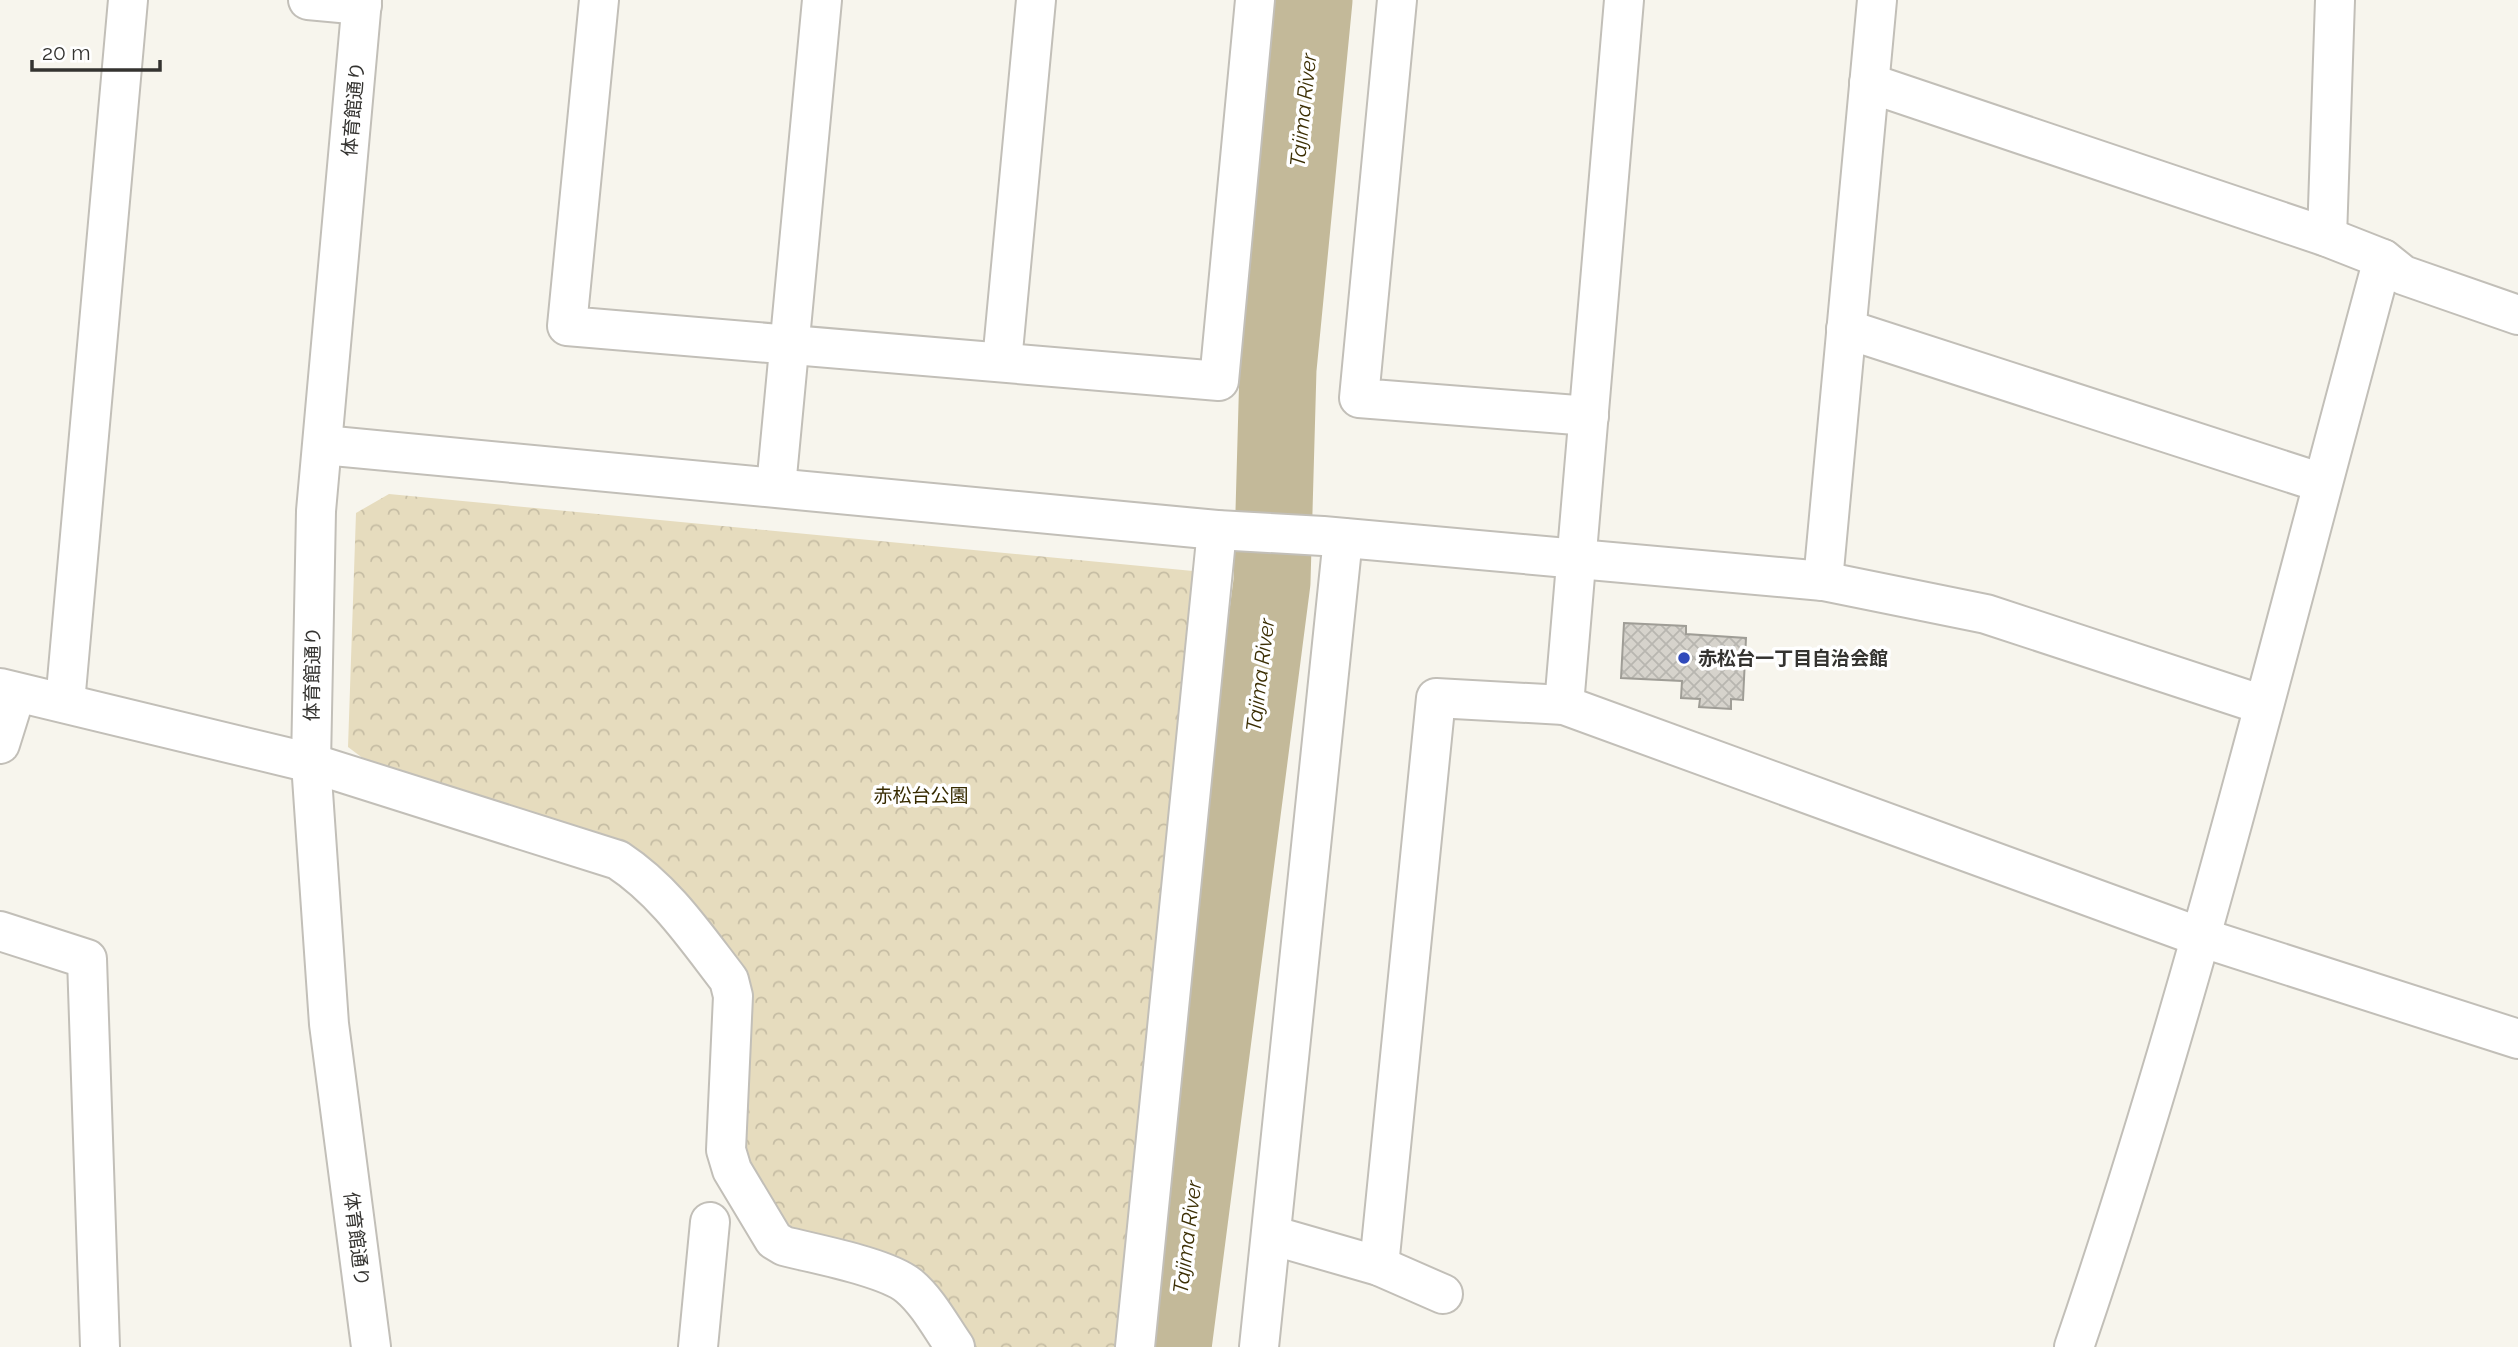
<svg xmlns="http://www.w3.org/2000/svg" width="2518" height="1347" viewBox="0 0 2518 1347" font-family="Raleway,'Noto Sans JP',sans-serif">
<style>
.forest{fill:url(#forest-crowns)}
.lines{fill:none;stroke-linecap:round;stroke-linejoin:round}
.river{stroke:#c3b999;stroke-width:77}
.building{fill:url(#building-cross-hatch);stroke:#9f9d96;stroke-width:2}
.minor-casing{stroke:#c2bfb8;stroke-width:42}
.minor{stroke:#fff;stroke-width:38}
.poi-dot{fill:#304abb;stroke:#fff;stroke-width:2.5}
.labels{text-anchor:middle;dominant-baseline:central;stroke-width:7;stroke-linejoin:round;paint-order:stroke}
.street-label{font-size:19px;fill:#343330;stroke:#fff}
.poi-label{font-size:19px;font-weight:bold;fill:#343330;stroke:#fff;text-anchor:start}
.park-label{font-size:19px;fill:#372b00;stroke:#fff}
.water-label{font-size:21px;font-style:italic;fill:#3b2e03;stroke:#fff}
</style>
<defs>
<pattern id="forest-crowns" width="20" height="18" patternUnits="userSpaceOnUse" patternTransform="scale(1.75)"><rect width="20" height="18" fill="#e6dcbe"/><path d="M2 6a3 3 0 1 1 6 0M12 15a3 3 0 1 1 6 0" fill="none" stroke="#c6bda4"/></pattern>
<pattern id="building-cross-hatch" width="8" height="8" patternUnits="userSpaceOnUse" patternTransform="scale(1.75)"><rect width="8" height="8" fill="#d6d3cc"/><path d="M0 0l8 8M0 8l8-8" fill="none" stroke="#b8b6b0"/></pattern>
</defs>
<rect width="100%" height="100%" fill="#f7f5ed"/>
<polygon class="forest" points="389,494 1193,571 1119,1347 974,1347 930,1280 869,1251 781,1228 740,1159 748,976 646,856 618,841 372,765 348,747 356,513"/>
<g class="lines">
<polyline class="river" points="1173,1347 1272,582 1278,369 1314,0"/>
</g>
<polygon class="building" points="1624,623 1686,626 1686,634 1746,638 1743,700 1731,699 1731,709 1699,707 1700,699 1681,698 1682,681 1621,678"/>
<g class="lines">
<g class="minor-casing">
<g id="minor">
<polyline points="308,0 362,5"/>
<polyline points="362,0 316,511 311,763 329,1024 371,1347"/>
<polyline points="599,0 567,326 1219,381 1255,0"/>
<polyline points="1397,0 1359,398 1589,416"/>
<polyline points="1869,83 2327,237 2383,259 2403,275 2518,315"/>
<polyline points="2327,237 2335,0"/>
<polyline points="1846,329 2322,483"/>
<polyline points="1002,362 1036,0"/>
<polyline points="323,445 1217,530 1323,536 1823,581 1986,614 2263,705"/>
<polyline points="776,487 822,0"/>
<polyline points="1823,581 1877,0"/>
<path d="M0 688 311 763 618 860C665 891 695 936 729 980L733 996 726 1150 732 1170 774 1240 784 1246C815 1254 886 1267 909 1286 928 1302 941 1327 955 1347"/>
<polyline points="65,703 128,0"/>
<polyline points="1564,705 1624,0"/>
<polyline points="0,744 16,693"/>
<polyline points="0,931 87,959 100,1347"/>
<polyline points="1271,1235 1379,1266 1443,1294"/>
<polyline points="1379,1266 1436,698 1564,705 2203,938 2518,1039"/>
<polyline points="698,1347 710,1222"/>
<polyline points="1135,1347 1217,530"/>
<polyline points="1259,1347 1343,538"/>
<path d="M2074 1347C2196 990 2284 623 2383 259"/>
</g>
</g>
<use href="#minor" class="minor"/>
</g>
<circle class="poi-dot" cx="1684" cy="658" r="7"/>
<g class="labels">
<g class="street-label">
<text transform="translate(353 109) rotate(-85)">体育館通り</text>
<text transform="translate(312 674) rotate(-89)">体育館通り</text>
<text transform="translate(357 1239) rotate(83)">体育館通り</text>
</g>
<g class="poi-label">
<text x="1698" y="658">赤松台一丁目自治会館</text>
</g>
<g class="park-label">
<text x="921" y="795">赤松台公園</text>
</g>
<g class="water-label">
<text transform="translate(1303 110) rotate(-84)">Tajima River</text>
<text transform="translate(1260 675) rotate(-83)">Tajima River</text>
<text transform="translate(1187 1237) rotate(-83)">Tajima River</text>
</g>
</g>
<path d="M32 60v10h128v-10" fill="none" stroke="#343330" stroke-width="3.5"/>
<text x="42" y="60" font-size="21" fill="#343330" stroke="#ffffff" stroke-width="5" paint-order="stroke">20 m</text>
</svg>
